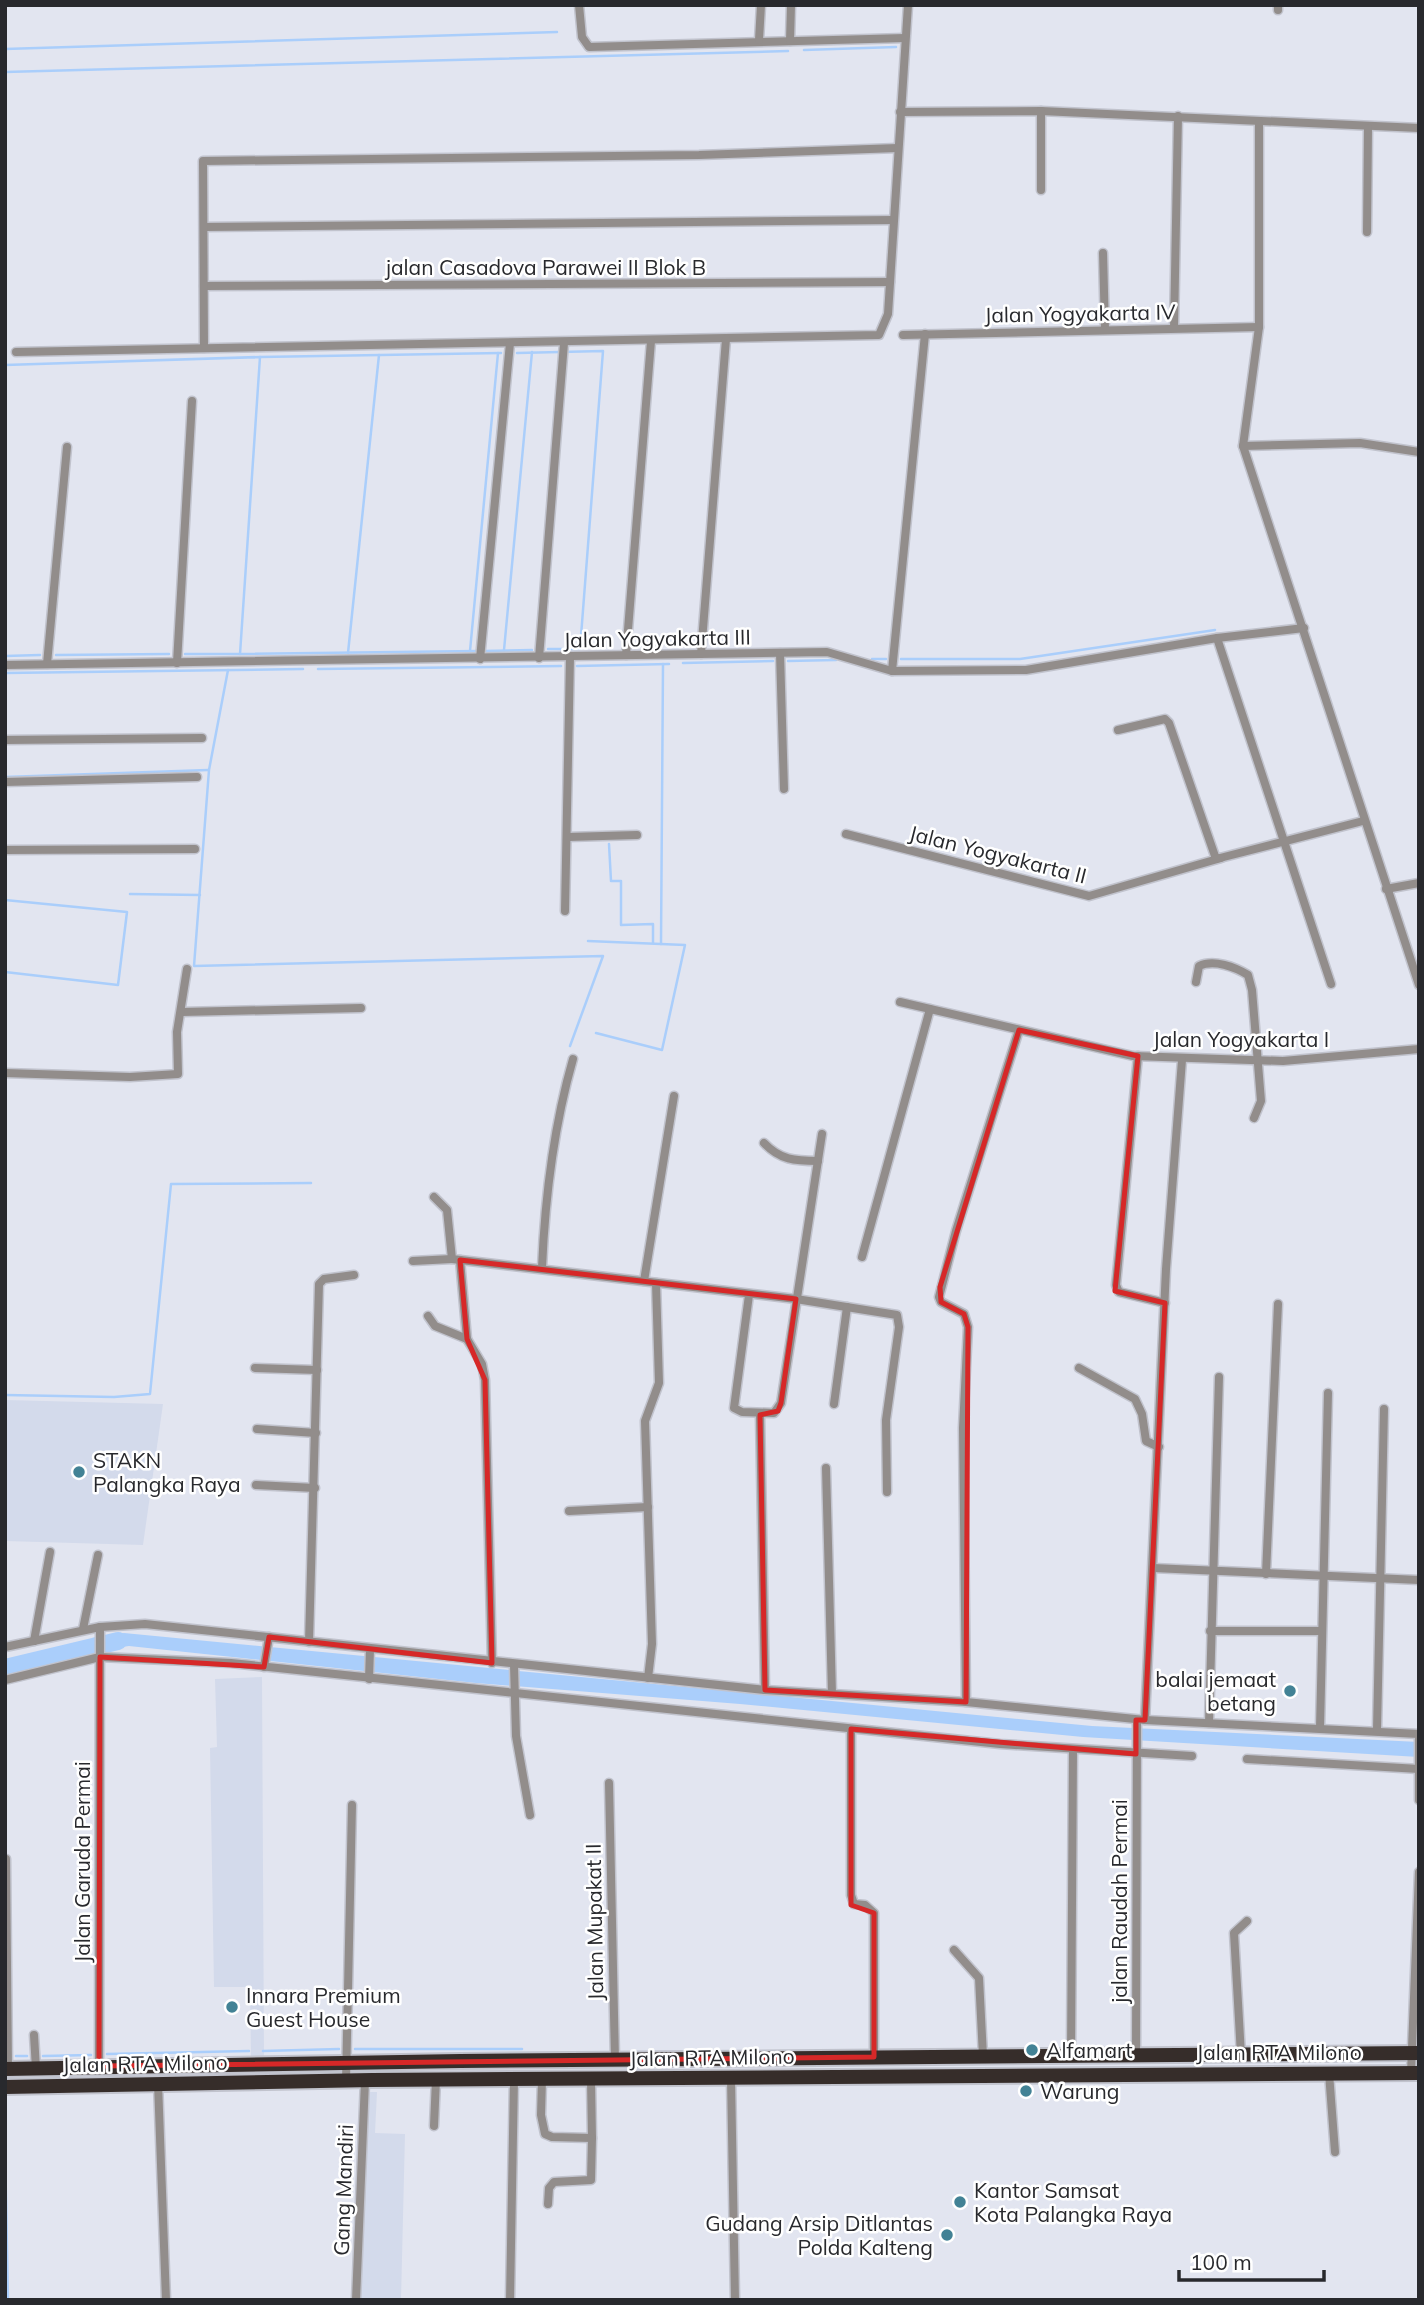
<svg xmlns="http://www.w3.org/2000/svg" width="1424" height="2305" viewBox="0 0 1424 2305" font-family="Mulish,sans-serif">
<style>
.built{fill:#d3daeb}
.water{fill:#aacefb}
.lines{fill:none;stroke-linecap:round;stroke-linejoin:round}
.stream{stroke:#aacefb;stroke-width:2.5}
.river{stroke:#aacefb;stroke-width:18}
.street-casing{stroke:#c1c3cd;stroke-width:11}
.highway-casing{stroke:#c1c3cd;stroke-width:18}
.street{stroke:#928d8b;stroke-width:8}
.highway{stroke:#362d2a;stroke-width:14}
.marked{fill:none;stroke:#d62828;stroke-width:5;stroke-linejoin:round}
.poi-dot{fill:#428295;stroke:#fff;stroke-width:2.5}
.labels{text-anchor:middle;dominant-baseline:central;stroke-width:5;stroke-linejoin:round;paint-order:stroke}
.street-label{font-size:21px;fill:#28292d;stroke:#fff}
.poi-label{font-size:21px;fill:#28292d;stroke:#fff;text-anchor:start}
</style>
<rect width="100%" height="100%" fill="#e2e5f0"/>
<g class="built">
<polygon points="5,1400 163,1404 143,1545 5,1541"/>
<polygon points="262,1677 264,2058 251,2058 250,1987 214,1987 210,1748 217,1747 215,1679"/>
<polygon points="367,2092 377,2092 375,2133 405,2134 401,2300 358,2300"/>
</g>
<polygon class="water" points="124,1633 1092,1726 1419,1742 1419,1757 1083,1737 740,1704 476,1683 129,1646 94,1651 92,1638"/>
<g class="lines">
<g class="stream">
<polyline points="5,49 557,32"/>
<polyline points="804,50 896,47"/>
<polyline points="5,72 788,51"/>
<polyline points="517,353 603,351 580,649 548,649"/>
<polyline points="260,357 501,353"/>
<polyline points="5,365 260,357 240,654 185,654"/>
<polyline points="504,650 532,352"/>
<polyline points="470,651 498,353"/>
<polyline points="484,651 532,650"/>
<polyline points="348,653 379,355"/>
<polyline points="240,654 478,651"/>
<polyline points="56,655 169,654"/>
<polyline points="5,656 40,655"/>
<polyline points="872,659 886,659"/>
<polyline points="901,659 1020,659 1215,630"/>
<polyline points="788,661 836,660"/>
<polyline points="683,663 773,661"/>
<polyline points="577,666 669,664"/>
<polyline points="318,669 561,666"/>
<polyline points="228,670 209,770 194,966 603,956 570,1046"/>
<polyline points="5,673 303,669"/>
<polyline points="5,777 208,770"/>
<polyline points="609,844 611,881 621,881 621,925 653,924 653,943"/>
<polyline points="130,894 200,895"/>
<polyline points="5,900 127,912 118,985 5,972"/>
<polyline points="588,941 685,945 662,1050 596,1033"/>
<polyline points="661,944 663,664"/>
<polyline points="5,1395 114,1397 150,1394 171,1184 311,1183"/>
<polyline points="355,2049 522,2049"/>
<polyline points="263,2051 339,2049"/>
<polyline points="107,2054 249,2051"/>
<polyline points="16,2056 27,2056"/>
<polyline points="43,2056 91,2055"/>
<polyline points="5,2149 8,2300"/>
</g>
<polyline class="river" points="5,1668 118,1641"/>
<g class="street-casing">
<g id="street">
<polyline points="579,5 582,37 589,47 905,38"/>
<polyline points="1278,10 1278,5"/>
<polyline points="759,40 761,5"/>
<polyline points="790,41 791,5"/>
<polyline points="900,112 1041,111 1419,128"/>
<polyline points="1259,123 1259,327 1243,446 1419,985"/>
<polyline points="1041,190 1041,111"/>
<polyline points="204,227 893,220"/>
<polyline points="1367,232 1368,128"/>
<polyline points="1103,253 1105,329"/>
<polyline points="204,286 890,282"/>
<polyline points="1174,328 1178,116"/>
<polyline points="903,335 1259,327"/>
<polyline points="204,348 203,161 699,155 898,148"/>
<polyline points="16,352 879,335 888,314 908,5"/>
<polyline points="1243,446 1360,443 1419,452"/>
<polyline points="1217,638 1331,984"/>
<polyline points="780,653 784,789"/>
<polyline points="701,654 726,339"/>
<polyline points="626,655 651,341"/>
<polyline points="539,658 564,343"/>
<polyline points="480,659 510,343"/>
<polyline points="177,663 192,401"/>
<polyline points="47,664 67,447"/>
<polyline points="5,665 827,652 892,671 1026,670 1217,638 1304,628"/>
<polyline points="892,671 925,334"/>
<polyline points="1118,730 1165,719 1169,723 1216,859 1363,821"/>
<polyline points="5,740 202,738"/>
<polyline points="5,782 197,777"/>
<polyline points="846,834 1089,896 1221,858"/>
<polyline points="568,837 637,835"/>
<polyline points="5,850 195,849"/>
<polyline points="1386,889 1419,883"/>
<polyline points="565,911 570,657"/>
<path d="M1196 982 1199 966C1214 959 1235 967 1248 975L1252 990 1261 1101 1254 1118"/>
<polyline points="900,1002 1133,1056 1283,1061 1419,1049"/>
<polyline points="182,1012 361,1008"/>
<polyline points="1138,1056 1116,1285 1119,1292 1165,1303"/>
<polyline points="5,1073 130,1077 178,1074 177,1032 187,969"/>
<path d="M764 1143C780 1160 795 1161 818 1161"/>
<polyline points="434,1197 447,1210 452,1259 796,1299 897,1315 899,1327 886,1420 887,1492"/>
<polyline points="862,1257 930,1009"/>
<polyline points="460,1260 467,1339 482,1364 485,1380 492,1663"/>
<polyline points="413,1261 452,1259"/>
<path d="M542 1268C545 1196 553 1129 573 1059"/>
<polyline points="644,1281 674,1096"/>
<polyline points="749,1295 734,1408 742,1412 774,1413 781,1403 822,1134"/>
<polyline points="428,1316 435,1326 467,1339"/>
<polyline points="255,1368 317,1370"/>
<polyline points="1079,1368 1135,1399 1142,1414 1146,1441 1159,1447"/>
<polyline points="834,1404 847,1307"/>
<polyline points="760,1414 765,1690"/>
<polyline points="257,1429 316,1433"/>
<polyline points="826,1468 832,1694"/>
<polyline points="256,1485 315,1488"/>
<polyline points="569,1511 648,1507"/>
<polyline points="1153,1568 1419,1580"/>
<polyline points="1266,1574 1278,1304"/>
<polyline points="83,1629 98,1555"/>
<polyline points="1210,1631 1321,1631"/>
<polyline points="34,1641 50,1552"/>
<polyline points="309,1642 319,1284 324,1279 354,1275"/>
<polyline points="5,1647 100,1627 145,1624 765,1690 966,1702 1145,1720 1419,1734"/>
<polyline points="514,1665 516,1736 530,1815"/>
<polyline points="264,1667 269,1637"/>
<polyline points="648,1678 652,1644 645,1421 659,1383 656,1283"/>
<polyline points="369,1679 370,1649"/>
<polyline points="5,1680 100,1657 231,1663 1000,1744 1192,1756"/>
<polyline points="966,1702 963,1428 968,1327 964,1314 941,1302 939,1297 956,1231 1019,1030"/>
<polyline points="1145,1720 1166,1269 1182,1060"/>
<polyline points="1209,1723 1219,1377"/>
<polyline points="1320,1728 1328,1393"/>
<polyline points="851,1729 851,1895 854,1904 865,1905 874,1913 874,2057"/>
<polyline points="1377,1730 1384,1409"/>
<polyline points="1419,1739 1419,1800"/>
<polyline points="1247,1759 1419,1769"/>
<polyline points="609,1783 615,2060"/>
<polyline points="6,1859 8,2069"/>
<polyline points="954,1950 979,1978 983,2056"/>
<polyline points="34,2035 36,2069"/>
<polyline points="1241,2055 1234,1933 1247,1921"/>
<polyline points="1071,2057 1073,1750"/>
<polyline points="1136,2057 1137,1720"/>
<polyline points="99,2066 100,1627"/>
<polyline points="1329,2073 1335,2152"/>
<polyline points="1411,2073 1419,1872"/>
<polyline points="731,2078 735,2300"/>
<polyline points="542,2079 541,2115 545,2134 552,2137 592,2138 591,2080"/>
<polyline points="346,2081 352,1805"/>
<polyline points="158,2083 166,2300"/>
<polyline points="434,2126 436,2079"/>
<polyline points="548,2204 549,2188 554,2182 591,2180 592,2138"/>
<polyline points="356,2300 365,2081"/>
<polyline points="510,2300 514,2079"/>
</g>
</g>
<g class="highway-casing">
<g id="highway">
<polyline points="5,2069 460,2061 1419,2053"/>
<polyline points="5,2087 372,2080 1419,2073"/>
</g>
</g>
<use href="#street" class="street"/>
<use href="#highway" class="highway"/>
</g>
<path class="marked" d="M1019 1030 1138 1056 1115 1291 1165 1303 1145 1720H1136V1754L851 1729V1905L874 1913V2057L99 2066 100 1657 264 1667 269 1637 492 1663 485 1380 467 1339 460 1260 796 1299 781 1403 778 1411 760 1415 765 1690 966 1702 968 1327 964 1314 941 1302 940 1287Z"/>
<g class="poi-dot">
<circle cx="79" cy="1472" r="7"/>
<circle cx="1290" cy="1691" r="7"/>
<circle cx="232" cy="2007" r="7"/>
<circle cx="1032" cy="2050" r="7"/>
<circle cx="1026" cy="2091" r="7"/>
<circle cx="960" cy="2202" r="7"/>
<circle cx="947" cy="2235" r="7"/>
</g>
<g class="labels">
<g class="street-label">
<text x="546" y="267">jalan Casadova Parawei II Blok B</text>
<text transform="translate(1080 313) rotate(-1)">Jalan Yogyakarta IV</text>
<text transform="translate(657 638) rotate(-1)">Jalan Yogyakarta III</text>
<text transform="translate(998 854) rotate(14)">Jalan Yogyakarta II</text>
<text x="1241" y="1039">Jalan Yogyakarta I</text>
<text transform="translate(82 1862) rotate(-90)">Jalan Garuda Permai</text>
<text transform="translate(1119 1901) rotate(-90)">jalan Raudah Permai</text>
<text transform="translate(594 1922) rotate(-91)">Jalan Mupakat II</text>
<text x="1279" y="2052">Jalan RTA Milono</text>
<text transform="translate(712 2057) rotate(-1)">Jalan RTA Milono</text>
<text transform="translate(145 2063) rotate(-1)">Jalan RTA Milono</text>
<text transform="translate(343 2190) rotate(-88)">Gang Mandiri</text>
</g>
<g class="poi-label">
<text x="93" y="1460">STAKN<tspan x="93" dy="24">Palangka Raya</tspan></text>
<text x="1276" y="1679" text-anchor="end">balai jemaat<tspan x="1276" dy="24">betang</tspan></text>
<text x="246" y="1995">Innara Premium<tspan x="246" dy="24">Guest House</tspan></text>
<text x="1046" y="2050">Alfamart</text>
<text x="1040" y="2091">Warung</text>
<text x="974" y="2190">Kantor Samsat<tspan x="974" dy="24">Kota Palangka Raya</tspan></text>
<text x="933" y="2223" text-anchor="end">Gudang Arsip Ditlantas<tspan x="933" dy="24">Polda Kalteng</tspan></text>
</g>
</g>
<rect width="1424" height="2305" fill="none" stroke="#28292d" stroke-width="14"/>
<path d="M1179 2270v10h145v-10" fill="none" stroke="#28292d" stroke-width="3.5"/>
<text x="1190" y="2270" font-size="21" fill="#28292d" stroke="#ffffff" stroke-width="5" paint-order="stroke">100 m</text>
</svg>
